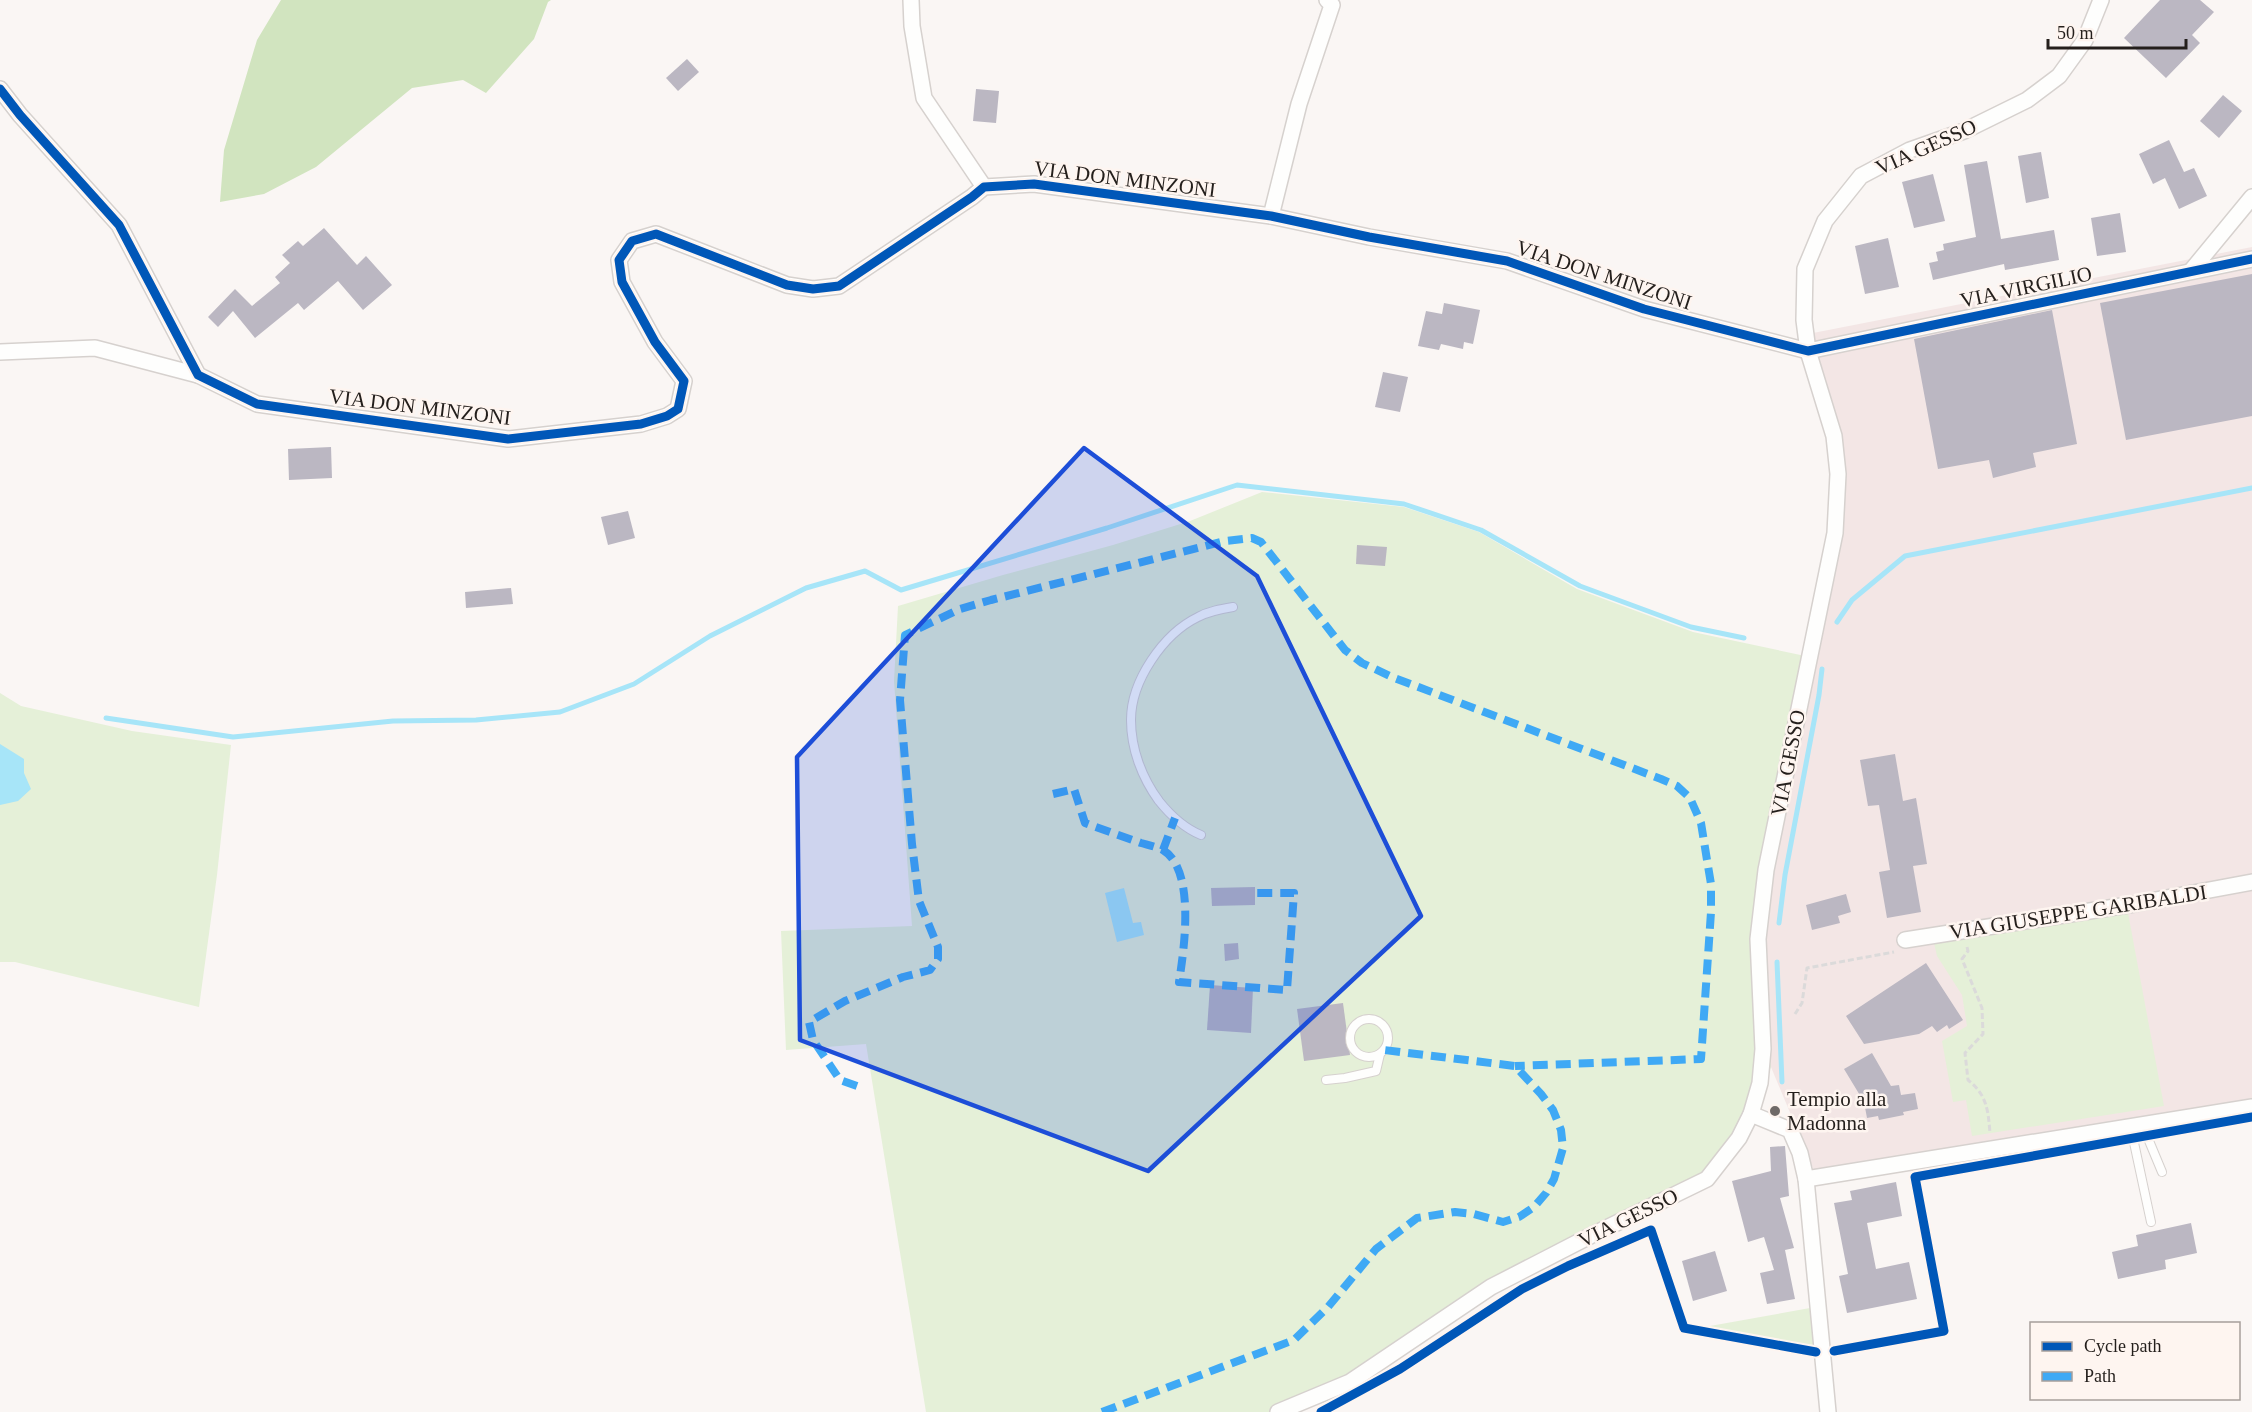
<svg xmlns="http://www.w3.org/2000/svg" width="2252" height="1412" viewBox="0 0 2252 1412" font-family="'Times New Roman',serif">
<style>
.industrial{fill:#f3e6e5}
.green{fill:#e5f0d8}
.forest{fill:#d1e4bf}
.water{fill:#a7e5f8}
.lines{fill:none;stroke-linecap:round;stroke-linejoin:round}
.stream{stroke:#a7e5f8;stroke-width:5}
.building{fill:#bbb7c2}
.lane-casing{stroke:#d6d1ce;stroke-width:10}
.street-casing{stroke:#d6d1ce;stroke-width:18}
.path{stroke:#dbdada;stroke-width:3;stroke-dasharray:6 3;stroke-linecap:butt}
.lane{stroke:#fefefd;stroke-width:8}
.street{stroke:#fefefd;stroke-width:15}
.quiet{stroke:#3fa9f5;stroke-width:8;stroke-dasharray:15 8;stroke-linecap:butt}
.cycleway-casing{stroke:#fef5f0;stroke-width:13}
.cycleway{stroke:#0057b8;stroke-width:9}
.marked{fill:#1d4ed8;fill-opacity:0.2;stroke:#1d4ed8;stroke-width:4.5;stroke-linejoin:round}
.poi-dot{fill:#6f6a68;stroke:#fef5f0;stroke-width:2}
.labels{text-anchor:middle;dominant-baseline:central;stroke-width:5;stroke-linejoin:round;paint-order:stroke}
.street-label{font-size:21px;fill:#241f1c;stroke:#fef5f0}
.poi-label{font-size:21px;fill:#241f1c;stroke:#fef5f0;text-anchor:start}
</style>
<rect width="100%" height="100%" fill="#faf6f4"/>
<polygon class="industrial" points="2252,247 2252,1107 1818,1180 1771,1067 1759,950 1842,482 1823,399 1813,333"/>
<g class="green">
<polygon points="1262,492 1404,507 1479,532 1577,589 1693,632 1810,657 1759,950 1771,1067 1744,1132 1693,1182 1528,1269 1319,1402 1283,1412 926,1412 866,1044 786,1050 781,931 912,926 894,681 898,606 1003,575 1113,545 1190,521"/>
<polygon points="0,693 21,706 132,731 231,745 217,875 199,1007 15,962 0,962"/>
<polygon points="2128,913 2164,1106 1972,1136 1966,1100 1953,1102 1942,1041 1967,1026 1962,995 1937,956 1934,943"/>
<polygon points="1810,1308 1816,1355 1682,1331"/>
</g>
<polygon class="forest" points="281,0 551,0 548,2 534,39 486,93 463,80 412,88 316,167 264,194 220,202 224,150 257,40"/>
<g class="water">
<polygon points="0,744 24,759 24,773 31,789 18,801 0,805"/>
<polygon points="1124,888 1133,923 1141,922 1144,935 1117,942 1105,893"/>
</g>
<g class="lines">
<g class="stream">
<polyline points="1837,622 1852,600 1905,556 2252,488"/>
<polyline points="106,718 233,737 393,721 476,720 560,712 634,684 710,636 806,588 865,571 901,590 1107,528 1237,485 1404,504 1481,530 1580,586 1691,627 1744,638"/>
<polyline points="1779,923 1785,875 1819,695 1822,669"/>
<polyline points="1777,962 1782,1082"/>
</g>
</g>
<g class="building">
<polygon points="2160,0 2200,0 2214,12 2192,35 2200,43 2166,78 2124,38"/>
<polygon points="687,59 699,72 678,91 666,78"/>
<polygon points="976,89 999,91 996,123 973,121"/>
<polygon points="2223,95 2242,111 2219,138 2200,121"/>
<polygon points="2169,140 2184,172 2194,168 2207,196 2179,209 2165,178 2153,184 2139,154"/>
<polygon points="2041,152 2049,198 2026,203 2018,156"/>
<polygon points="1987,161 2001,239 2054,230 2059,260 2005,270 2004,264 1933,280 1929,263 1938,261 1936,252 1944,250 1943,244 1976,237 1964,165"/>
<polygon points="1933,174 1945,221 1914,228 1902,182"/>
<polygon points="2120,213 2126,252 2097,256 2091,218"/>
<polygon points="324,228 357,265 366,256 392,285 363,310 338,281 304,310 298,303 255,338 233,311 218,327 208,317 235,289 252,306 280,283 275,277 290,263 282,255 298,241 303,246"/>
<polygon points="1888,238 1899,287 1865,294 1855,246"/>
<polygon points="2252,274 2252,416 2126,440 2100,303"/>
<polygon points="1444,303 1480,310 1473,344 1464,342 1463,349 1441,344 1439,350 1418,346 1426,311 1442,314"/>
<polygon points="2052,310 2077,444 2033,453 2036,467 1993,478 1989,460 1938,469 1914,339"/>
<polygon points="1383,372 1408,377 1400,412 1375,407"/>
<polygon points="331,447 332,478 289,480 288,449"/>
<polygon points="628,511 635,538 608,545 601,517"/>
<polygon points="1357,545 1387,547 1385,566 1356,564"/>
<polygon points="511,588 513,604 466,608 465,592"/>
<polygon points="1895,754 1903,801 1916,798 1927,864 1913,866 1921,912 1887,918 1879,872 1890,870 1879,805 1868,806 1860,760"/>
<polygon points="1255,887 1255,905 1212,906 1211,888"/>
<polygon points="1846,894 1851,912 1838,916 1840,923 1812,930 1806,905"/>
<polygon points="1238,943 1239,959 1225,961 1224,944"/>
<polygon points="1926,963 1963,1020 1949,1029 1947,1025 1937,1032 1932,1026 1919,1034 1864,1044 1846,1016"/>
<polygon points="1210,985 1253,988 1251,1033 1207,1030"/>
<polygon points="1343,1003 1350,1055 1304,1061 1297,1009"/>
<polygon points="1872,1053 1891,1086 1899,1085 1901,1095 1915,1093 1918,1109 1903,1112 1904,1115 1879,1120 1878,1116 1867,1118 1864,1102 1844,1069"/>
<polygon points="1785,1146 1789,1196 1780,1198 1794,1248 1785,1250 1795,1299 1767,1304 1760,1273 1774,1270 1764,1237 1748,1242 1732,1181 1771,1171 1770,1147"/>
<polygon points="1896,1182 1902,1216 1867,1223 1876,1269 1909,1262 1917,1299 1847,1313 1839,1276 1848,1274 1834,1203 1852,1200 1850,1191"/>
<polygon points="2191,1223 2197,1253 2165,1260 2166,1269 2118,1279 2112,1252 2138,1246 2136,1235"/>
<polygon points="1715,1251 1727,1291 1693,1301 1682,1261"/>
</g>
<g class="lines">
<g class="lane-casing">
<g id="lane">
<path d="M1201 835C1184 828 1171 816 1159 801 1142 778 1131 749 1131 720 1131 681 1163 634 1198 617 1209 611 1221 609 1233 607"/>
<circle cx="1369" cy="1038" r="19"/>
<polyline points="1326,1080 1345,1078 1376,1071 1380,1054"/>
<polyline points="2147,1136 2162,1172"/>
<polyline points="2133,1138 2151,1222"/>
</g>
</g>
<g class="street-casing">
<g id="street">
<polyline points="911,0 912,26 924,98 984,187"/>
<polyline points="0,89 20,115 119,225 198,375 257,404 508,439 641,424 667,416 678,409 684,381 655,342 622,282 619,260 632,241 656,234 787,285 813,289 839,286 972,197 984,187 1034,184 1271,216 1369,237 1507,261 1644,309 1808,351 2252,259"/>
<polyline points="1271,216 1299,104 1332,5 1327,0"/>
<polyline points="2191,271 2252,197"/>
<polyline points="0,352 95,348 198,375"/>
<polyline points="1905,940 2134,904 2252,882"/>
<polyline points="1751,1114 1790,1130 1800,1153 1806,1179 1828,1412"/>
<polyline points="1806,1179 2252,1107"/>
<polyline points="1278,1412 1350,1382 1491,1287 1590,1236 1707,1179 1739,1138 1751,1114 1760,1083 1763,1049 1758,939 1766,870 1835,533 1838,474 1834,436 1808,351 1804,320 1805,269 1825,221 1861,176 1910,150 1964,131 2027,100 2059,76 2085,40 2101,0"/>
</g>
</g>
<g class="path">
<path d="M1967 947 1968 951 1962 959 1982 1008 1983 1034 1965 1053 1968 1080C1987 1095 1988 1110 1990 1133"/>
<polyline points="1795,1014 1802,1003 1807,968 1894,952"/>
</g>
<use href="#lane" class="lane"/>
<use href="#street" class="street"/>
<g class="quiet">
<path d="M1053 794 1074 789 1085 823C1103 830 1122 836 1141 843 1148 845 1157 847 1163 850 1196 870 1184 950 1179 982L1287 990 1294 893H1255"/>
<polyline points="1163,850 1175,818"/>
<polyline points="857,1086 840,1080 813,1040 809,1022 845,1001 903,977 930,970 938,959 938,947 919,901 912,844 900,700 905,635 960,609 991,600 1225,541 1252,538 1261,542 1345,650 1362,663 1392,677 1661,779 1677,786 1690,798 1701,823 1707,860 1711,884 1711,912 1701,1059 1515,1066"/>
<polyline points="1102,1412 1294,1340 1328,1307 1376,1249 1417,1218 1455,1212 1474,1214 1503,1222 1519,1217 1534,1207 1546,1193 1554,1179 1563,1148 1561,1130 1553,1110 1541,1094 1515,1066 1384,1050"/>
</g>
<g class="cycleway-casing">
<g id="cycleway">
<polyline points="0,89 20,115 119,225 198,375 257,404 508,439 641,424 667,416 678,409 684,381 655,342 622,282 619,260 632,241 656,234 787,285 813,289 839,286 972,197 984,187 1034,184 1271,216 1369,237 1507,261 1644,309 1808,351 2252,259"/>
<polyline points="1834,1351 1944,1331 1915,1177 2252,1117"/>
<polyline points="1321,1412 1400,1369 1522,1289 1568,1266 1651,1230 1684,1328 1816,1352"/>
</g>
</g>
<use href="#cycleway" class="cycleway"/>
</g>
<path class="marked" d="M1084 448 1257 576 1421 916 1148 1171 800 1040 797 757Z"/>
<circle class="poi-dot" cx="1775" cy="1111" r="6"/>
<g class="labels">
<g class="street-label">
<text transform="translate(1926 147) rotate(-24)">VIA GESSO</text>
<text transform="translate(1125 179) rotate(7)">VIA DON MINZONI</text>
<text transform="translate(1604 275) rotate(18)">VIA DON MINZONI</text>
<text transform="translate(2026 287) rotate(-12)">VIA VIRGILIO</text>
<text transform="translate(420 407) rotate(7)">VIA DON MINZONI</text>
<text transform="translate(1788 763) rotate(-79)">VIA GESSO</text>
<text transform="translate(2078 912) rotate(-9)">VIA GIUSEPPE GARIBALDI</text>
<text transform="translate(1628 1218) rotate(-26)">VIA GESSO</text>
</g>
<g class="poi-label">
<text x="1787" y="1099">Tempio alla<tspan x="1787" dy="24">Madonna</tspan></text>
</g>
</g>
<rect x="2030" y="1322" width="210" height="78" fill="#fef5f0" stroke="#a79f9b" stroke-width="1.5"/>
<rect x="2042" y="1342" width="30" height="9" fill="#0057b8" stroke="#a79f9b" stroke-width="1.5"/>
<text x="2084" y="1352" font-size="18" fill="#241f1c">Cycle path</text>
<rect x="2042" y="1372" width="30" height="9" fill="#3fa9f5" stroke="#a79f9b" stroke-width="1.5"/>
<text x="2084" y="1382" font-size="18" fill="#241f1c">Path</text>
<path d="M2048 39v9h138v-9" fill="none" stroke="#241f1c" stroke-width="3"/>
<text x="2057" y="39" font-size="18" fill="#241f1c" stroke="#fef5f0" stroke-width="4.5" paint-order="stroke">50 m</text>
</svg>
